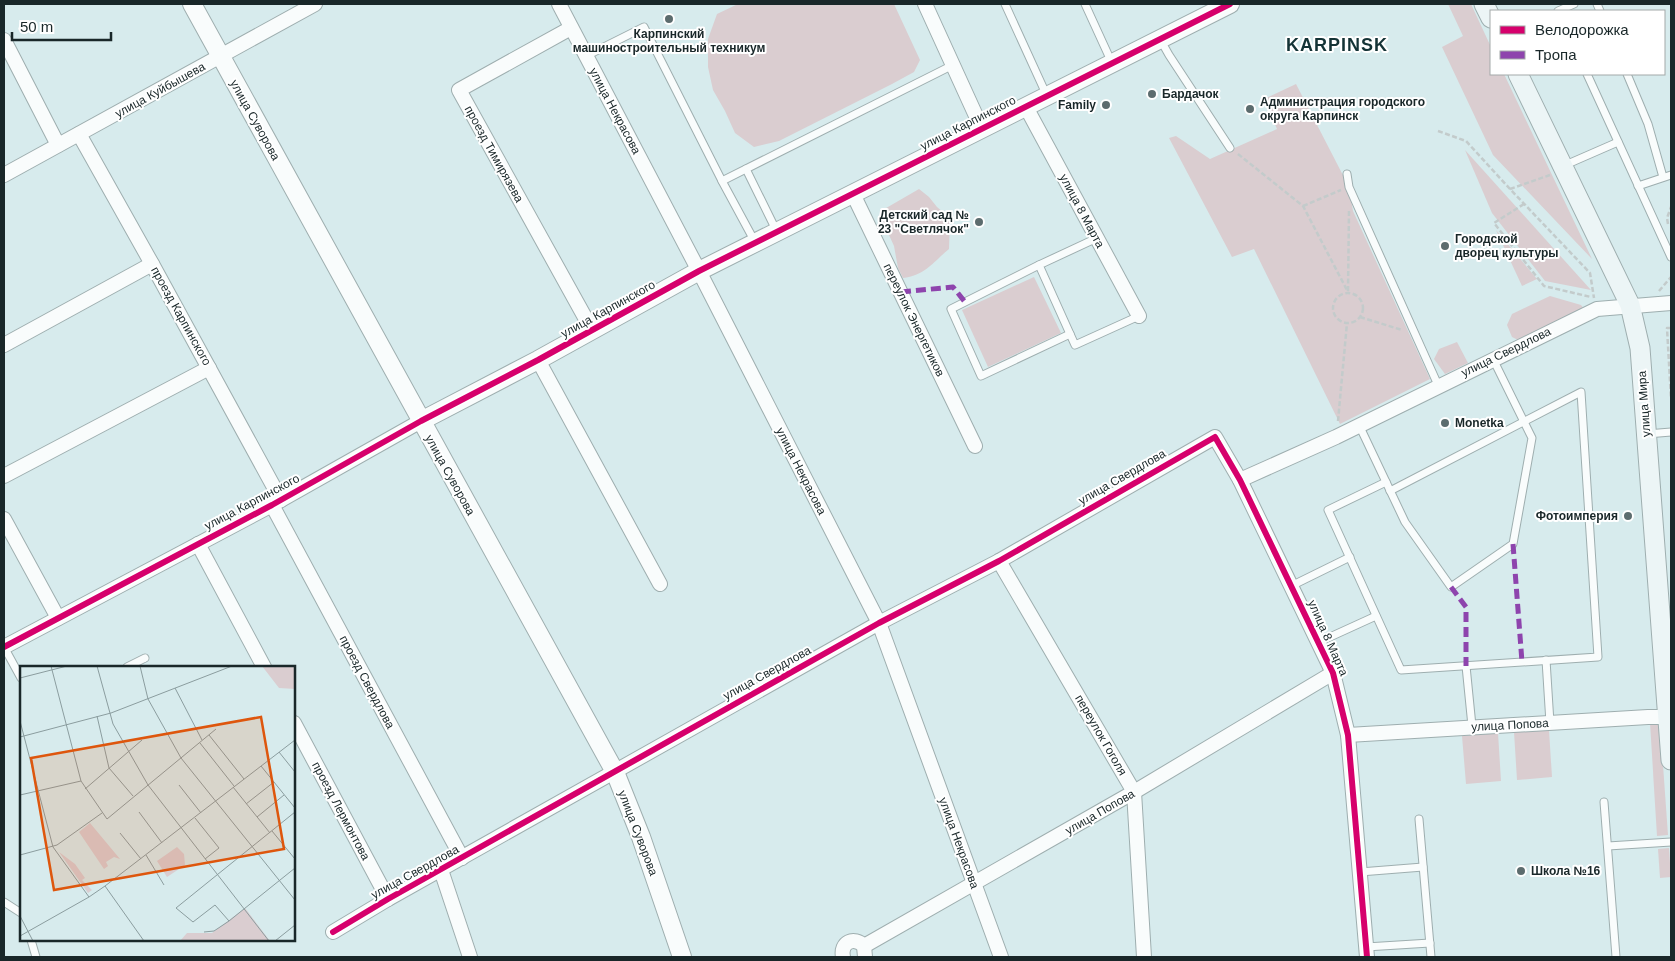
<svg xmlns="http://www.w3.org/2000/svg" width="1675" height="961" viewBox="0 0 1675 961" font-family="Helvetica,sans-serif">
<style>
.green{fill:#dacdd0}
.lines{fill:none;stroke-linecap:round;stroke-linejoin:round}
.service-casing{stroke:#9eaeaf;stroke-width:9}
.minor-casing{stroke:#9eaeaf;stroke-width:16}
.tertiary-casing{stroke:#9eaeaf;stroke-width:20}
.secondary-casing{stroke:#9eaeaf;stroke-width:21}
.path{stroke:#c3cbcb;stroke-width:2.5;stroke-dasharray:5 2.5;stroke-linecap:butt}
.service{stroke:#f9fcfc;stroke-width:7}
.minor{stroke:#f9fcfc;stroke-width:14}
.tertiary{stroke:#f9fcfc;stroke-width:18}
.secondary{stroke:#ecf5f6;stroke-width:19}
.quiet{stroke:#8e44ad;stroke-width:5;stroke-dasharray:10 5;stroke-linecap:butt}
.cycleway-casing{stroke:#fff;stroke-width:9}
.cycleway{stroke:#d6006c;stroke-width:6}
.poi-dot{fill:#5c6c6e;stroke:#fff;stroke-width:2}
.labels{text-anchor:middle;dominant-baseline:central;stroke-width:4;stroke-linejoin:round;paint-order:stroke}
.poi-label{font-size:12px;font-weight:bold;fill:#192729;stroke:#fff;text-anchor:start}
.street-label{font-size:12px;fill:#192729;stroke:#fff}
.district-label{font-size:18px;font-weight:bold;letter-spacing:1px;fill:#143336;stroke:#fff}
.inset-road{fill:none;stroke:#8b9d9f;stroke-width:1}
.view{fill:#de560d;fill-opacity:0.15;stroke:#de560d;stroke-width:2.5}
.inset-edge{fill:none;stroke:#192729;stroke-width:2.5}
</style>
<rect width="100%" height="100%" fill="#d7ebed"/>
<g class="green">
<polygon points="738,4 894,4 920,60 914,72 892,84 779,141 754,147 735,133 725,111 713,90 708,67 708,39 717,14"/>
<polygon points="1448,4 1471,4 1491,47 1491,74 1504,74 1592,259 1493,155 1442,47 1463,36"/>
<polygon points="1296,84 1349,187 1353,211 1430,379 1340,424 1254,249 1232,257 1169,138 1176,136 1210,159 1277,129 1264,99"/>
<polygon points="1465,150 1591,290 1545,281 1492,213"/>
<path d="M919 189 929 197 937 207 950 218 949 249C933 262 926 275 903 278L898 268 894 246 884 224 881 211Z"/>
<polygon points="1496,230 1537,279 1522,286"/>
<polygon points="1034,277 1061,333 988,367 962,310"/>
<polygon points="1550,296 1581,305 1585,310 1520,341 1512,337 1507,325 1512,314"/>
<polygon points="1457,342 1468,363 1445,374 1434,359 1439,349"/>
<polygon points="1650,723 1660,723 1668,835 1657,836"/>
<polygon points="1549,730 1552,777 1517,780 1514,732"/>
<polygon points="1498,733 1501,781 1466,784 1462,736"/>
<polygon points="1669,848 1671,877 1660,878 1658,849"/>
</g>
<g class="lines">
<g class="service-casing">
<g id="service">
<polyline points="1005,4 1047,96"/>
<polyline points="1085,4 1112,63"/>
<polyline points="1597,4 1600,11"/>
<polyline points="1558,11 1574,4"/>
<polyline points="1160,39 1169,55 1230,148"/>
<polyline points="586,56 644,27 722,181 953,65"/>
<polyline points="1587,74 1671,257"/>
<polyline points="1627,74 1648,124 1663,177"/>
<polyline points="1563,166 1618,142"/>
<polyline points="746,169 777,232"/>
<polyline points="1347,174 1349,187 1438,385"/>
<polyline points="722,181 755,242"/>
<polyline points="1638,186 1671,175"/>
<polyline points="1097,238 1039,265 1075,345 1139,316"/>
<polyline points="1039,265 951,309 981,376 1070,334"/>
<polyline points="1359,425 1405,522 1451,587 1513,544 1532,438 1493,359"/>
<polyline points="1647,434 1671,432"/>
<polyline points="1386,482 1328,510 1401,670 1598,657 1581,392 1390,491"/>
<polyline points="1291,586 1350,557"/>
<polyline points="1319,642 1376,616"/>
<polyline points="4,647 21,678"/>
<polyline points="1546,660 1550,723"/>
<polyline points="1466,666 1472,726"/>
<polyline points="127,667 145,658"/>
<polyline points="1604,802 1616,957"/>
<polyline points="1419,819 1431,957"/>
<polyline points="1608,846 1671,842"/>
<polyline points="1360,872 1423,867"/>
<polyline points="4,902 21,913"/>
<polyline points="31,940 36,957"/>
<polyline points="1366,947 1430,943"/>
</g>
</g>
<g class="minor-casing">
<g id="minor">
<polyline points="559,4 699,271 879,623 1001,957"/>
<polyline points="925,4 982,129"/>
<polyline points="571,28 459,90 592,330"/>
<polyline points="4,40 58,145"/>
<polyline points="1026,107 1139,316"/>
<polyline points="79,134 152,264 281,500"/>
<polyline points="4,175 315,4"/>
<polyline points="853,194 975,446"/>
<polyline points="4,345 152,264"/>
<polyline points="538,360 660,584"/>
<polyline points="4,476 209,368"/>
<polyline points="1240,480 1336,437 1597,309 1671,303"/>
<polyline points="272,505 462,858"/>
<polyline points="4,519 58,618"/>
<polyline points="198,544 264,667"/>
<polyline points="999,561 1134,792 1144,957"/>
<polyline points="4,647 272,505 421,421"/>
<polyline points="294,723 388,899"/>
<polyline points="1348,735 1648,717 1671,717"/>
<polyline points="441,870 470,957"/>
<polyline points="333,932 388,899 879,623 999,561 1215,437 1240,480 1333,673 1348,735 1367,957"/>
<polyline points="864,946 1134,792 1333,673"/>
<path d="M843 957C840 942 854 936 864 946L865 957"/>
</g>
</g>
<g class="tertiary-casing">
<g id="tertiary">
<polyline points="192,4 615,772 641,837 682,957"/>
<polyline points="421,421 538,360 699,271 1230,4"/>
</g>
</g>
<g class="secondary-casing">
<g id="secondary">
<polyline points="1484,4 1491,18"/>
<polyline points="1518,74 1630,305 1640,348 1671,760"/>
</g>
</g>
<g class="path">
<polyline points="1438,131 1466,141 1510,189 1590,273 1594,298"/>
<polyline points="1238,154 1303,206 1348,292"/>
<polyline points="1510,189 1550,175"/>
<polyline points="1524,204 1494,223 1544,286 1591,297"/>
<polyline points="1303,206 1341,190"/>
<polyline points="1668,224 1667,218 1671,207"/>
<polyline points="1348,291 1349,211"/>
<polyline points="1659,291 1671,277"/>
<circle cx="1348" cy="308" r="15"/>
<polyline points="1360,317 1402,330"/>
<polyline points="1671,328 1667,328 1671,399"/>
<polyline points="1338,421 1347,323"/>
</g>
<use href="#service" class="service"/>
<use href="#minor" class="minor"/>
<use href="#tertiary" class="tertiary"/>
<use href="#secondary" class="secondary"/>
<g class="quiet">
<polyline points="901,292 953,287 965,302"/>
<polyline points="1513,544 1522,662"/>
<polyline points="1451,587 1466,607 1466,666"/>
</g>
<g class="cycleway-casing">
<g id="cycleway">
<polyline points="4,647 272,505 421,421 538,360 699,271 1230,4"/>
<polyline points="333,932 388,899 879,623 999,561 1215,437 1240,480 1333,673 1348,735 1367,957"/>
</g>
</g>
<use href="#cycleway" class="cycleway"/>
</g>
<g class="poi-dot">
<circle cx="669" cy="19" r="5"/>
<circle cx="1152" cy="94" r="5"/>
<circle cx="1106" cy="105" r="5"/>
<circle cx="1250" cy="109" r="5"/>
<circle cx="979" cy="222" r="5"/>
<circle cx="1445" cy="246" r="5"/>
<circle cx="1445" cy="423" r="5"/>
<circle cx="1628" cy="516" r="5"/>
<circle cx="1521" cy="871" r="5"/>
</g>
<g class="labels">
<g class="poi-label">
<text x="669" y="34" text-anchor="middle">Карпинский<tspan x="669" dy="14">машиностроительный техникум</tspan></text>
<text x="1162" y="94">Бардачок</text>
<text x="1260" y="102">Администрация городского<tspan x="1260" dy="14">округа Карпинск</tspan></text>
<text x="1096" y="105" text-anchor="end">Family</text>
<text x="969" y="215" text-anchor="end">Детский сад №<tspan x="969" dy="14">23 "Светлячок"</tspan></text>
<text x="1455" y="239">Городской<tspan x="1455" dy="14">дворец культуры</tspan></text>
<text x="1455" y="423">Monetka</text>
<text x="1618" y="516" text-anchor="end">Фотоимперия</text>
<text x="1531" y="871">Школа №16</text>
</g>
<g class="street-label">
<text transform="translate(160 90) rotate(-29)">улица Куйбышева</text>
<text transform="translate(615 111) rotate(62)">улица Некрасова</text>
<text transform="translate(255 120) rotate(61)">улица Суворова</text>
<text transform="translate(968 123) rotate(-27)">улица Карпинского</text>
<text transform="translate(494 154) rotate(61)">проезд Тимирязева</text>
<text transform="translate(1082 211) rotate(62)">улица 8 Марта</text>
<text transform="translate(608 309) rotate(-29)">улица Карпинского</text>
<text transform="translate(181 316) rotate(61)">проезд Карпинского</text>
<text transform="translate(914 320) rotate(64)">переулок Энергетиков</text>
<text transform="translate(1506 352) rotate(-26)">улица Свердлова</text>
<text transform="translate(1644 404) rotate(-94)">улица Мира</text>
<text transform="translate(801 471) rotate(63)">улица Некрасова</text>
<text transform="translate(450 475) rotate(61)">улица Суворова</text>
<text transform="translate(1122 477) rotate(-30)">улица Свердлова</text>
<text transform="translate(252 502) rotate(-28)">улица Карпинского</text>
<text transform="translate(1328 638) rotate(66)">улица 8 Марта</text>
<text transform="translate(767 673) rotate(-29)">улица Свердлова</text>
<text transform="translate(367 682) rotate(62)">проезд Свердлова</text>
<text transform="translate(1510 725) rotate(-3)">улица Попова</text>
<text transform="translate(1101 735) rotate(60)">переулок Гоголя</text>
<text transform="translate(341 811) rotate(62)">проезд Лермонтова</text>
<text transform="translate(1100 812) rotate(-30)">улица Попова</text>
<text transform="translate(638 833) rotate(69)">улица Суворова</text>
<text transform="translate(959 843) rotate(70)">улица Некрасова</text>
<text transform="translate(415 872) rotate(-29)">улица Свердлова</text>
</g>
<g class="district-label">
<text x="1337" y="45">KARPINSK</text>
</g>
</g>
<g transform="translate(20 666)">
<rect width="275" height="275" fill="#d7ebed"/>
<path d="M242 0H275V23L259 22ZM70 157 100 193 94 191 86 196 88 200 84 203 59 166ZM157 181 164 188 165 199 147 211 137 195ZM39 186 55 198 65 212 62 214 72 224 68 227ZM225 242 250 275H160L167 267H192Z" fill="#dacdd0"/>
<path class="inset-road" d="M31 0 61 115 87 153 196 63M77 0 93 58 128 119 249 275M120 0 128 33 161 92 275 234M0 12 47 0M155 22 182 74M77 50 89 102 113 130M0 55 33 181 69 231 85 220 124 275M189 69 224 113M0 71 91 47 212 0M180 77 214 120M259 86 275 106M241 100 275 142M159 119 181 147M213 121 250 167M65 123 122 74M0 129 61 115M226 138 254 116M119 146 142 177M237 151 264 129M175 152 199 182 185 193M252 165 275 193M100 167 121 193M0 189 37 179 82 147M126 189 144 219M85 220 275 74M0 250 13 275M209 255 195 239 173 256 156 242 275 146M184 266 194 265 209 255 275 202M0 270 69 231M255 275 275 259"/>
<path class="view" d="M241 51 264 183 34 224 11 92Z"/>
<rect width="275" height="275" class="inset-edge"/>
</g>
<rect width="1675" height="961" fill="none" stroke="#192729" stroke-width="10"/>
<rect x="1490" y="10" width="175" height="65" fill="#ffffff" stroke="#a3a9a9"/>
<rect x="1500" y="26" width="25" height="8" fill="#d6006c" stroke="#a3a9a9"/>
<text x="1535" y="35" font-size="15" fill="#192729">Велодорожка</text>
<rect x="1500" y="51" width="25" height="8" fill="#8e44ad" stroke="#a3a9a9"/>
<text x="1535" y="60" font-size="15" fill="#192729">Тропа</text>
<path d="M12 32v8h99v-8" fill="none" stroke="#192729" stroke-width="2.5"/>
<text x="20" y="32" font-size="15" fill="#192729" stroke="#ffffff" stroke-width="4" paint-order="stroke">50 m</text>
</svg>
